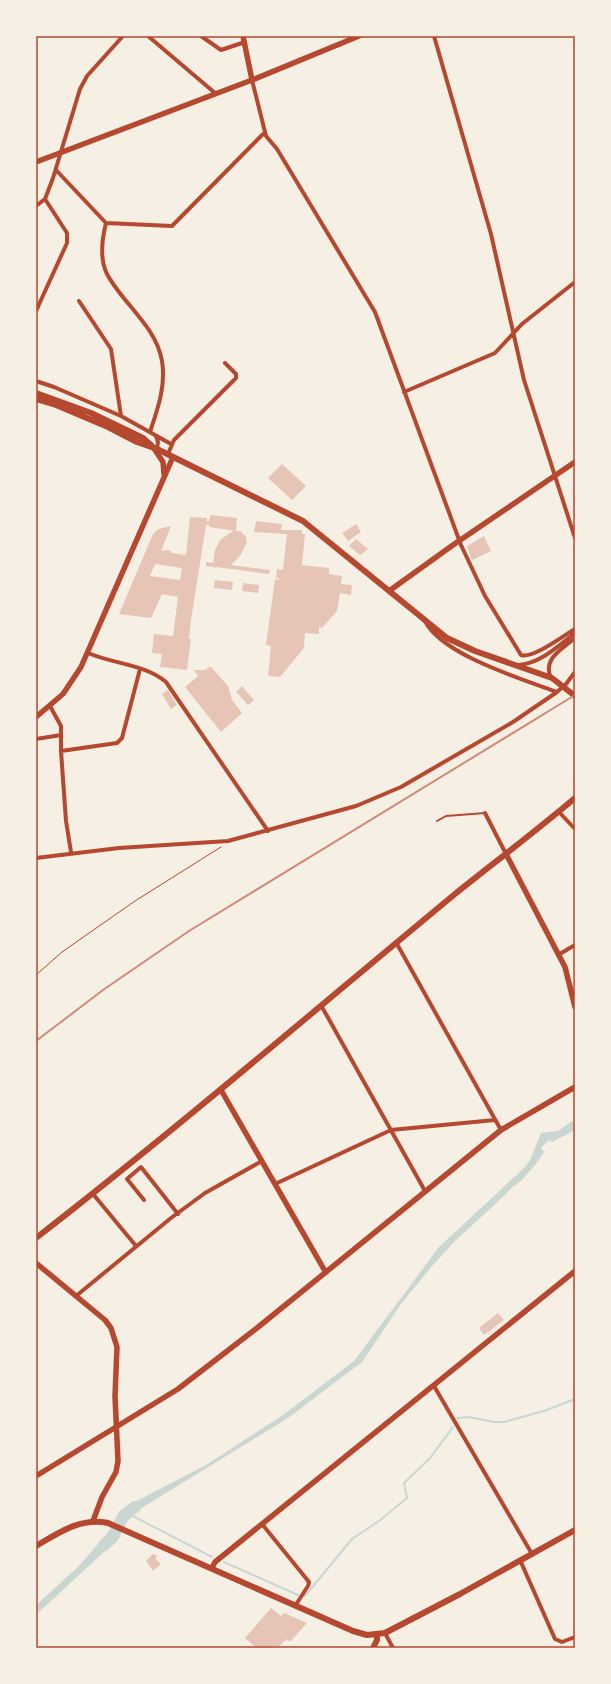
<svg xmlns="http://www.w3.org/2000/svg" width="611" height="1684" viewBox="0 0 611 1684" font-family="Arial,sans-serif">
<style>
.water{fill:#c9d6d2}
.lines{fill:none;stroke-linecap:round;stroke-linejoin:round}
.stream{stroke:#c9d6d2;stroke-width:2}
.river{stroke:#c9d6d2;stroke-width:12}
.building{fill:#e6c5b7;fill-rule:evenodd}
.path{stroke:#b5482f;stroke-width:1}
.service{stroke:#b5482f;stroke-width:2}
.minor{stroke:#b5482f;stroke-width:4}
.tertiary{stroke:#b5482f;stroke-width:5.5}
.secondary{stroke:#b5482f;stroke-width:6}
.rail{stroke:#cf8b77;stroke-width:2}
.neatline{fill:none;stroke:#b5482f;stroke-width:1.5}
</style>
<rect width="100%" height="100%" fill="#f6efe4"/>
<!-- water -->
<path class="water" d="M575,1119v11l-23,12 -3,-2 -8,8 3,4c-6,10 -14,19 -22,28 -7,6 -11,7 -16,14l-52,48 -22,24 -31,38 -39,58 -74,56 -148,91 -12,12 -10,-5 11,-11 77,-40 77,-50 71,-54 85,-114 85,-79 6,-8 11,-27 17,-2z
M109,1531l12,5 -85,79v-10l42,-38z"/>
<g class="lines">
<!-- stream -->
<path class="stream" d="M457,1418l12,-1 25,5h10l40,-11 31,-12
M131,1515l81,42
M224,1562l74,33
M305,1596l47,-57 27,-18 28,-23 -3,-15 26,-25 23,-31"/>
<!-- river -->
<path class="river" d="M104,1545l8,-7 12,-23 11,-8"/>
</g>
<!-- building -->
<path class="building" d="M282,464l24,22 -14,14 -24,-22z
M210,515l27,3 -1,13 -27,-4v-2h-3l-15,95 -2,19h2l-4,31 -27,-3 2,-13 -10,-1 2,-19 19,2 5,-39 -16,-3 -11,24 -32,-4 34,-80 5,-5 13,-3 -10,25 7,-1 3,1v2l15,2 4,-38 17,1v3h2zM155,564l27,4 -2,12 -30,-4z
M256,521l26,3 -1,6h21v4h3l-3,31 27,3v6l13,2 -1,8 11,1 -1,10 -11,-2 -3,18 -15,17 -3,-1v7l-14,-1 -1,15 -24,29 -12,-1 3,-30 -5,-1 9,-66 4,1v-2h-3l1,-9 6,1 4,-36 -33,-2z
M356,524l5,8 -13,9 -6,-8z
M233,531h9l-1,1 3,3 1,-1 2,8 -7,14 -9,9 39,5 -1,4 -53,-7 -2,2v-2l-8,-1v-4l7,1 2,-13 5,-10z
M484,536l7,15 -19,9 -5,-14z
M356,539l12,10 -8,6 -11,-9z
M215,580l18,2 -1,8 -18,-2z
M243,583l16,2 -1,8 -16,-2z
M209,667h2l17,19 4,14 10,13 -21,19 -36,-45 13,-11 -4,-6h11z
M242,686l12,14 -6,5 -12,-13z
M168,690l9,15 -6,4 -9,-15z
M498,1313l6,7 -20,15 -5,-7z
M153,1554l5,2 -3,2 6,6 -8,7 -7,-10z
M271,1608l10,8 3,-3 23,10 -17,19 -3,-3 -10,9h-20l-12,-10z"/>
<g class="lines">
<!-- path -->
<path class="path" d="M36,975l26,-23 73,-51 86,-54"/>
<!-- service -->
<path class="service" d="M437,821l9,-5 39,-3"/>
<!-- minor -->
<path class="minor" d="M148,36l67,57
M201,36l20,14 24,-8
M434,36l57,198 33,146 51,158
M252,80l14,56 11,13 98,163 86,233 24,51 36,59c12,4 43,-20 54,-26
M56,170l50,53
M36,206l9,-7 8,-21 27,-89 7,-13 36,-40
M106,223c-4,16 -7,35 1,51 16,30 49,52 55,87 4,25 -4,47 -12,71
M106,223l66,3 91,-92
M79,301l32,48 10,67
M36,311l31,-68v-10l-22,-34
M36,381l18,6 67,29 50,28
M404,392l91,-39 27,-29 53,-42
M156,436l2,6 -1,7
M168,454l6,-14 62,-62v-4l-11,-11
M425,621c17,34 97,58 132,71
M88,653c25,11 57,11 78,29l102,149
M518,665c22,-1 40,-19 57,-32
M551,678c-9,-19 11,-29 24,-40
M50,706l11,20v9
M36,739l25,-4v16
M559,812l16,17
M485,813l21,41
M71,852l-5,-31 -5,-70 56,-8 5,-5 18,-69
M36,858l83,-10 109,-7 128,-35 45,-19 112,-65 44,-30 9,-8 9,-12
M397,944l104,186
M558,955l17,-10
M322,1007l103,184
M275,1184l116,-54 104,-10
M93,1194l43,52
M144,1200l-17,-21 14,-12 37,47
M76,1296l95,-78 34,-25 57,-32
M434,1386l98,168
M262,1524l47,58 -1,4 -13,20
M520,1560l35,79 7,3 13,-5
M385,1633l8,15"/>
<!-- tertiary -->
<path class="tertiary" d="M243,36l9,44
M36,162l216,-82 107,-44
M153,447l10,15 1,12
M389,591l64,-46 122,-83
M36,717l27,-23 18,-27 92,-210
M506,854l59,113 10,40
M221,1090l104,181
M36,1263l69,57 6,8 6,19 -2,49 3,65 -2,11 -14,25 -9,24
M36,1476l142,-87 79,-61 244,-198 74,-43
M212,1568l3,-6 360,-291"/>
<!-- secondary -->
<path class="secondary" d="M36,393l55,20 52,25 8,7
M36,399l20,6 52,22 29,15 20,7 146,72 144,117 28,13 77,27 23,18
M36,1238c143,-111 280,-229 419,-344 40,-32 81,-63 120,-96
M36,1546c22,-13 45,-29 72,-23l245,108 14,4 18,-2 75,-39 115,-64
M373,1648l4,-8v-5"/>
<!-- rail -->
<path class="rail" d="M36,1041l67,-51 86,-59 386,-236"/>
</g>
<!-- border -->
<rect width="611" height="1684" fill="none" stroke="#f6efe4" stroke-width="74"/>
<rect x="37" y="37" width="537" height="1610" class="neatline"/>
</svg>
